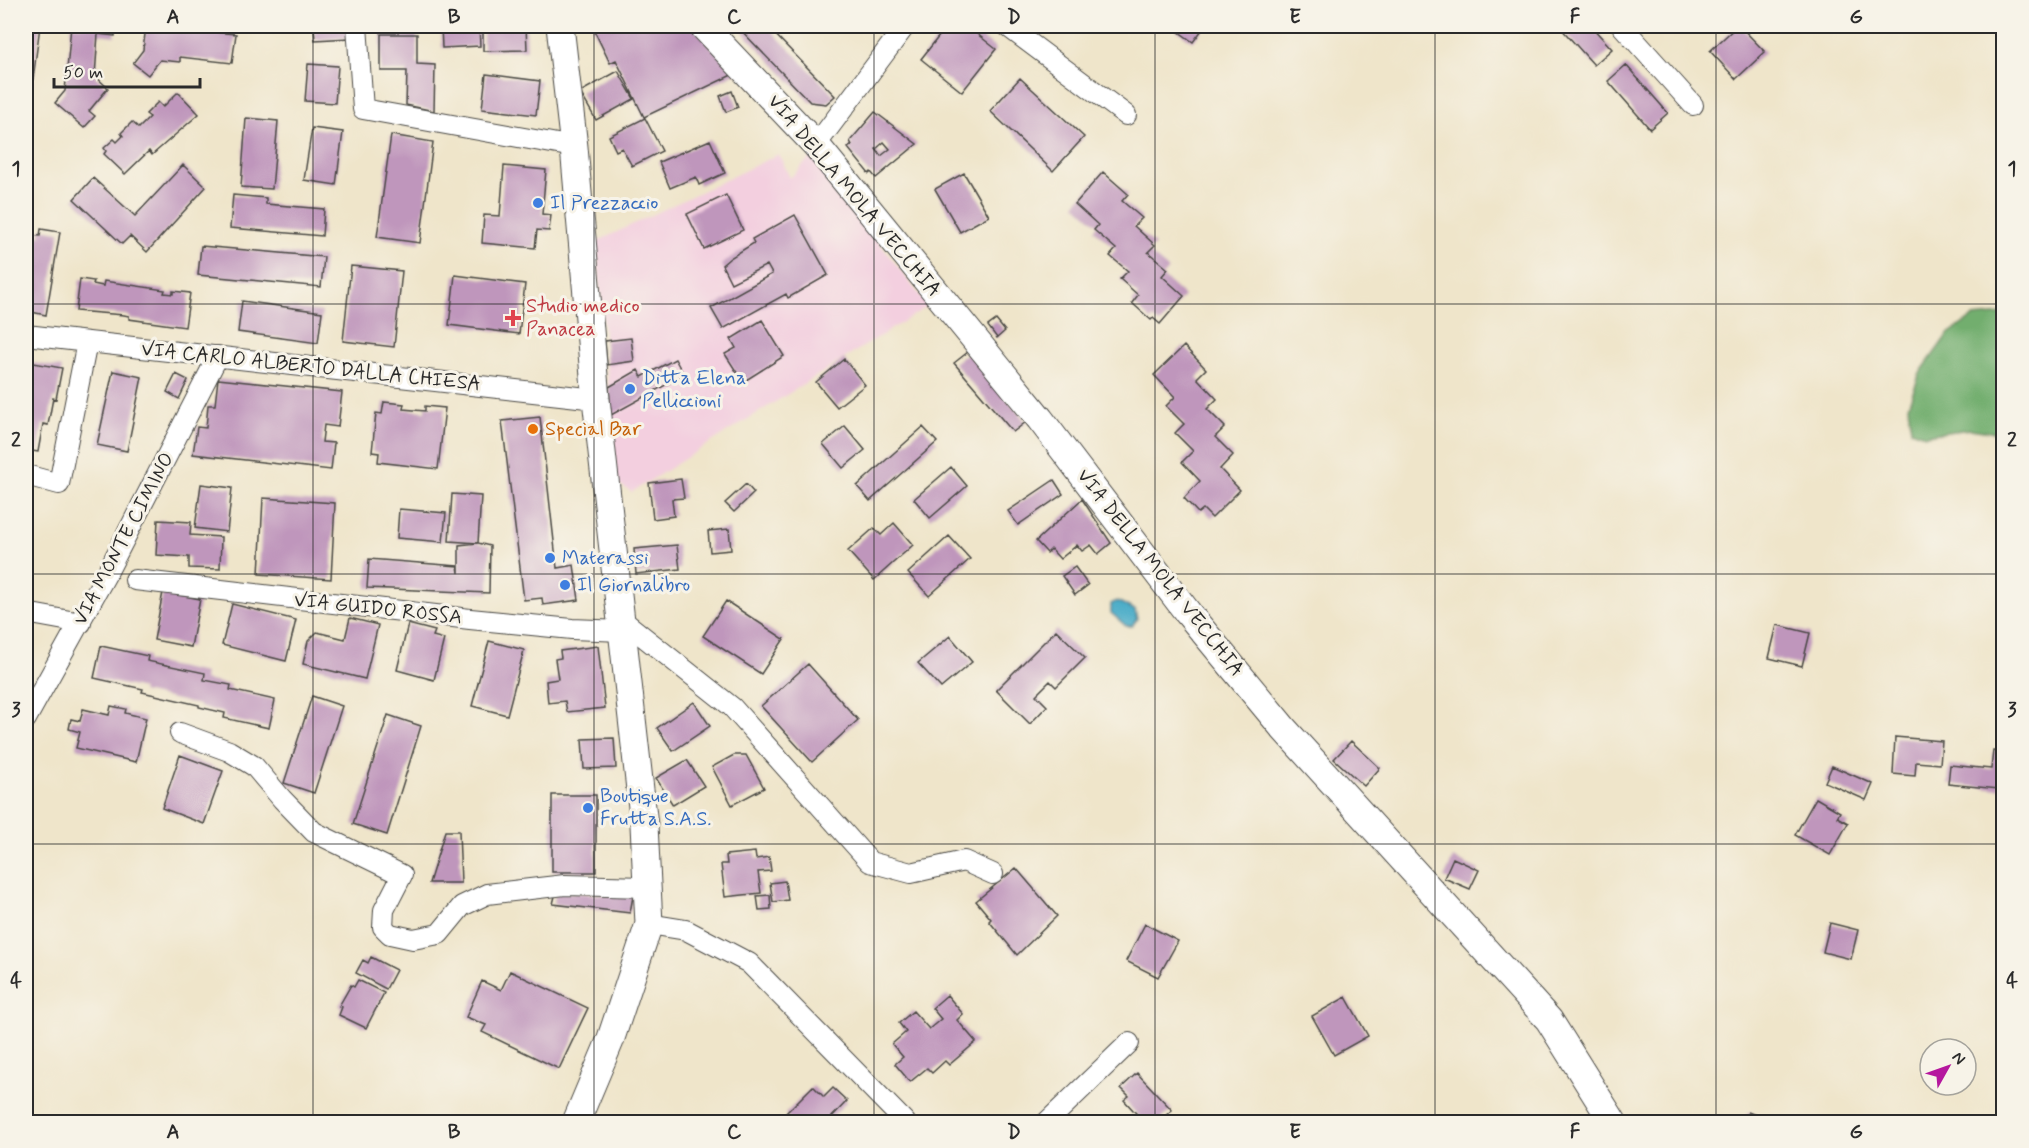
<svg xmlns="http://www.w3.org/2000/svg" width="2029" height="1148" viewBox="0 0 2029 1148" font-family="Mynerve,sans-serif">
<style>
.built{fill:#f3cfdf}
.forest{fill:#72ae6e;stroke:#4e6c4c;stroke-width:1.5}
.water{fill:#47abc7;stroke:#396b79;stroke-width:1.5}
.building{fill:#bf96bc;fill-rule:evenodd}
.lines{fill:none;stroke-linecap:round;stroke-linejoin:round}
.street-casing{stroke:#484743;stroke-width:22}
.secondary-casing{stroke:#484743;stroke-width:29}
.street{stroke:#fff;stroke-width:20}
.secondary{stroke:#fff;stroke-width:27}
.grid{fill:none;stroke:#2b2b2b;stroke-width:1.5;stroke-opacity:0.55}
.shop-dot{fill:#3f7fe0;stroke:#f7f3e8;stroke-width:2}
.health-dot{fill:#e0444e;stroke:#f7f3e8;stroke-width:2}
.food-dot{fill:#e8710a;stroke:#f7f3e8;stroke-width:2}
.labels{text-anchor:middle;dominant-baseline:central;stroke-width:6;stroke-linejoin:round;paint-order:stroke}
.street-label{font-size:20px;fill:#2b2b2b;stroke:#f7f3e8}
.shop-label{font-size:20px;fill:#366cbe;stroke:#f7f3e8;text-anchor:start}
.health-label{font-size:20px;fill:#be3a42;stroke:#f7f3e8;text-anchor:start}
.food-label{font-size:20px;fill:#c56008;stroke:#f7f3e8;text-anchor:start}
.neatline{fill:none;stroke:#2b2b2b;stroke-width:2}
.grid-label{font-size:20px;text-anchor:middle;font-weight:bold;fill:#2b2b2b}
</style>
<rect width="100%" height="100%" fill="#f7f3e8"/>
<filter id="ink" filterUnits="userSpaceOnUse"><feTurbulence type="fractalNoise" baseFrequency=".0167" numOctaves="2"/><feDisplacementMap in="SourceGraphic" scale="12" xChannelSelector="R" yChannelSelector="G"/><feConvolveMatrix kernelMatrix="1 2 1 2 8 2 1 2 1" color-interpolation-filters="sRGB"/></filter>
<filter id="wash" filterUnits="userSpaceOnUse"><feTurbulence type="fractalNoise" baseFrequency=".008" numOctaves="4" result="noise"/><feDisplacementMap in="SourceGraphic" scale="24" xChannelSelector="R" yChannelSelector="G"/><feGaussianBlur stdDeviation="1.35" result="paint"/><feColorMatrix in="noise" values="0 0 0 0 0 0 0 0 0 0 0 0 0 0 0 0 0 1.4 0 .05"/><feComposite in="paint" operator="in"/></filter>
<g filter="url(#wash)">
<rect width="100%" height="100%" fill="#efe5ca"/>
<!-- built -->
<path class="built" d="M779,154l11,24 22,-22 116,150 -296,186 -15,-9 -21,-241z"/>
<!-- forest -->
<path class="forest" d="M2003,314v120l-33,-5 -45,6 -14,-5 -3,-24 12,-33 28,-39 25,-17z"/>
<!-- water -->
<path class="water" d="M1117,601l18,9 2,9 -5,7h-6l-15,-13v-9z"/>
<g id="blocks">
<!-- building -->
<path class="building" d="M26,26h14l-12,91h-2z
M71,26h45l-1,10 -17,-2 -3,42 13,12 -19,23 6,5 -11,12 -29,-25 10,-12z
M146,26l90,8 -4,29 -52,-6v5l-20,-2 -12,15 -15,-12 10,-13z
M314,26h35l1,12 -35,2z
M441,26h38l1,20 -38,2z
M483,26h43l1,24 -44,1z
M592,26h89l1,2 11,-2 43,47 -92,44 -28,-57 -6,3z
M737,26h30l68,70 -9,8 -16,-2z
M947,26h20l29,23 -34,43 -41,-33z
M1171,26h34l-12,16z
M1559,26h32l21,23 -18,16z
M1737,26h3l25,26 -29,27 -26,-28z
M381,34h36v30l18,1 -1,46 -28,-6 1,-34h-26z
M308,64l30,2 -3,37 -30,-2z
M1626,65l42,48 -18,16 -42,-48z
M618,71l16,28 -38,21 -16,-28z
M486,74l54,7 -4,34 -54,-6z
M1020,78l64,59 -31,34 -63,-60z
M732,91l6,16 -12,5 -6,-16z
M178,92l21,22 -47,41 -3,-4 -24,23 -21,-20 2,-3 -2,-3 10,-9 3,3 6,-6 -2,-3 11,-11 7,6 11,-11 -4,-3 12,-12 5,5z
M875,112l42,32 -41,34 -5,-6 -2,2 -21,-26 4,-3 -2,-4zM884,142l6,7 -9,7 -5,-7z
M246,118l32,3 -6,68 -31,-2z
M645,118l17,33 -30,15 -10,-18 -6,3 -7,-15z
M312,128l31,4 -7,53 -32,-5z
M391,135l42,7 -13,101 -43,-6z
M710,140l15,33 -26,12 -3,-8 -26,11 -11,-26z
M183,165l23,22 -59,65 -17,-16 -8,8 -48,-45 19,-21 42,38z
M504,166l42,4 -4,44 9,1 -2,16 -12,-1 -2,18 -53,-5 2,-28 16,1z
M1103,172l25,22 -6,7 20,17 -8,8 21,19 -7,7 20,17 -6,7 22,20 -24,28 -7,-6 -2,2 -19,-17 6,-8 -18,-16 8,-8 -18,-15 6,-7 -22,-19 4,-5 -23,-21z
M964,173l25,43 -29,16 -25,-43z
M233,195l33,3v6l58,5 -2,27 -92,-8z
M726,195l17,35 -39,19 -17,-35z
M26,213l9,1 -3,17 -6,-1z
M795,215l33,60 -40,23 -2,-4 -63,35 -12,-21 61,-34 -5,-9 -36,18 -9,-18 8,-7 24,-15 -2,-4z
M41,229l19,3 -14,83 -20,-4v-49l4,-27 10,1z
M201,246l123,11 -3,30 -123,-12z
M351,266l51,5 -8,76 -51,-6z
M455,275l70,9 -6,50 -70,-9z
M80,279l14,2 -1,3 10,2 1,-5 61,9 -1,3 9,1v-3l17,2 -5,34 -56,-8v-3l-5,-1 -48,-4z
M242,301l80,11 -4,31 -80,-11z
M762,320l22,36 -41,26 -18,-28 11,-6 -5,-9z
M996,320l9,11 -8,7 -9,-12z
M631,338l3,23 -27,4 -2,-24z
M1184,346l22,23 -9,9 20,21 -10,10 18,18 -10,10 18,18 -13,14 20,21 -28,28 -9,-9 -5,4 -14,-15 16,-17 -18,-19 11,-11 -18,-18 9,-9 -18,-18 9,-9 -21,-22z
M968,352l58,70 -13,10 -59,-69z
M675,359l9,16 -73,40 -2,-28 29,-17 4,7z
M844,359l21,26 -28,22 -21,-25z
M28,362l34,6 -6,31 -3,-1 -5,27 -5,-1 -5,28 -12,-2v-75z
M113,371l29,6 -15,74 -30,-6z
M176,374l12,6 -9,19 -12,-7z
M218,379l124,13 -4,35 -14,-2 -2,17 12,1 -3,27 -138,-16 4,-27 9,1 2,-23h7z
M384,402l20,2 -1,5 22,2v-5l20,2 -7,61 -60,-7 1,-9 -7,-1 4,-39 6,1z
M540,417l17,151 17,-3 5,35 -36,5 -1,-7 -18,2 -22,-179z
M845,426l20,24 -22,18 -20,-24z
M923,427l14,15 -67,59 -13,-15z
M951,467l16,19 -37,32 -16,-19z
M681,479l3,19 -12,1 2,17 -21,3 -4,-36z
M1054,480l9,14 -45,31 -10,-14z
M201,484l31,4 -5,44 -32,-4z
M746,484l8,9 -20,19 -9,-9z
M452,494l29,2 -3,47 12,3 -1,47 -122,-5 2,-29 89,7 1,7v-28l19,-2 -29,-2z
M263,498l72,5 -4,76 -72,-5z
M1082,499l29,44 -13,11 -7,-9 -9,6 -5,-6 -17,14 -9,-10 -4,4 -11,-12z
M399,509l47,4 -3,29 -46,-4z
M158,520l33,2 -1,13 31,2 -1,32 -31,-1v-11l-33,-2z
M894,523l19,22 -39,35 -26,-29 26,-23 7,7z
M729,529l2,21 -21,2 -2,-21z
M949,536l21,23 -41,37 -21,-23z
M677,545l3,24 -44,5 -2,-25z
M1075,567l13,18 -13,10 -13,-19z
M163,592l37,7 -9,48 -37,-7z
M726,601l58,38 -23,35 -58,-38z
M232,604l64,16 -10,41 -64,-16z
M350,618l28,7 -13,54 -62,-15 5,-23 9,-9 28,7z
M408,624l27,7 -2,5 11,3 -10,41 -37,-10z
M1777,625l33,8 -8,33 -33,-8z
M1056,630l29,28 -29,29 -6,-6 -14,14 11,11 -17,18 -34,-34z
M950,636l22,26 -31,26 -23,-25z
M489,641l35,9 -17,65 -35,-9z
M101,646l47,10 -1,5 58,12 -1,7 27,5 -1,5 45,10 -6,28 -45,-10 1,-5 -26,-6v-2l-57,-13 1,-3 -49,-11z
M598,646l7,62 -38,4 -2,-11 -17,2 -2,-22 12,-2 -3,-20 6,-1 -1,-7z
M808,664l50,56 -46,42 -51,-56z
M312,696l30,10 -28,87 -30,-10z
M694,702l16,24 -37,25 -16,-23z
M111,706l15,3 -1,4 21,5 -10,44 -60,-14 4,-16 -11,-3 2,-10 9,2 3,-12 26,6z
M388,715l33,11 -34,109 -34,-11z
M1895,737l47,4 -2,23 -24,-2 -1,14 -22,-2z
M614,738l2,30 -32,1 -2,-30z
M1351,741l29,27 -16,18 -30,-27z
M1993,751l11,1v19h-3l-2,18 -51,-5 2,-19 41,4z
M180,755l43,16 -19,53 -42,-16z
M734,755h12l18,33 -32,17 -20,-38z
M687,760l17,26 -31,19 -17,-27z
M1832,766l41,18 -7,16 -41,-18z
M552,795h44v77h-44z
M1816,798l24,14 -3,5 11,6 -18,32 -35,-20z
M445,831h14l2,52h-32z
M755,852l1,7 13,-2 2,14 -13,1 3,21 -36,4 -4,-33h6l-1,-9z
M1453,858l26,12 -9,19 -26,-11z
M1016,868l41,48 -40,39 -28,-34 2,-2 -15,-18z
M785,881l3,19 -15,2 -3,-19z
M556,892l77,4 -3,17 -77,-9z
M770,895l1,14 -12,1 -2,-14z
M1830,923l28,7 -7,29 -28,-7z
M1145,924l33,17 -20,36 -32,-16z
M371,957l25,13 -10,19 -30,-16 7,-13 5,3z
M510,971l78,37 -29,61 -77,-37 4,-7 -20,-8 16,-36 19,9z
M358,980l26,13 -18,35 -27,-13 3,-8 -3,-1 12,-21 3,2z
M947,995l16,19 -6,6 19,22 -27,23 -4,-4 -13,12 -5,-5 -17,14 -15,-18 8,-7 -11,-13 14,-12 -7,-9 14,-12 16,18 12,-10 -9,-11z
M1346,997l22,39 -34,19 -22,-39z
M1137,1073l35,37 -14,12h-14l-20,-22 5,-4 -8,-8z
M813,1086l11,11 9,-9 14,13 -20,21h-34l-8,-8z
M1748,1112l25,10h-30z"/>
</g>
</g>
<g filter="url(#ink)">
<use href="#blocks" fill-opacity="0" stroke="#484743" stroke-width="1.5"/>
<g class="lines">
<defs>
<path id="street" d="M357,26l6,83 211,38
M1007,26l119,89
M1622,26l71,79
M816,145l89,-119
M26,335l570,64
M26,475l33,9 28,-142
M135,580l335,39 102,10 50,2
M26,613l55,10
M621,619l111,88 138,155 41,11 53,-12 29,13
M26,719l81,-146 111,-217
M180,733l49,18 25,15 28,33 32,33 88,43 -18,35 -1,17 7,7 23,5 26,-5 23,-28 25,-12 78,-9 82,2
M649,924l37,6 63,33 156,159
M1047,1122l82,-79"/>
<path id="secondary" d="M560,26l14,121 22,252 48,426 5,99 -39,117 -34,81
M703,26l113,119 224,274 148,194 96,116 265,291 64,102"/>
</defs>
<!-- street casing -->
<use href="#street" class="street-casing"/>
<!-- secondary casing -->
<use href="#secondary" class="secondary-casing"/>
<!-- street -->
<use href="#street" class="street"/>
<!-- secondary -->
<use href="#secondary" class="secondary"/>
</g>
</g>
<!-- grid -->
<path class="grid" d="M313,26v1096M594,26v1096M874,26v1096M1155,26v1096M1435,26v1096M1716,26v1096M26,304h1978M26,574h1978M26,844h1978"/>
<!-- markers -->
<g class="shop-dot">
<circle cx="538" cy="203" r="6"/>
<circle cx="630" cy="389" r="6"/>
<circle cx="550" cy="558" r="6"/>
<circle cx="565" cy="585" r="6"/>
<circle cx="588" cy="808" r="6"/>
</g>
<path class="health-dot" d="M510 309h6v6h6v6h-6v6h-6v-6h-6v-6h6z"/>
<circle class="food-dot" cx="533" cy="429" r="6"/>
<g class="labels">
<!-- street labels -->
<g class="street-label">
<text transform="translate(854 196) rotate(50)">VIA DELLA MOLA VECCHIA</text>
<text transform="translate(311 367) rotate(6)">VIA CARLO ALBERTO DALLA CHIESA</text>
<text transform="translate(124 539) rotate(-62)">VIA MONTE CIMINO</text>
<text transform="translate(1160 573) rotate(52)">VIA DELLA MOLA VECCHIA</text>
<text transform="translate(378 609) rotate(6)">VIA GUIDO ROSSA</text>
</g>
<!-- shop labels -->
<g class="shop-label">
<text x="550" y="203">Il Prezzaccio</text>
<text x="642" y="378">Ditta Elena<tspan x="642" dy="23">Pelliccioni</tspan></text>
<text x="562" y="558">Materassi</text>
<text x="577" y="585">Il Giornalibro</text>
<text x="600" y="796">Boutique<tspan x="600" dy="23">Frutta S.A.S.</tspan></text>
</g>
<!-- health labels -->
<g class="health-label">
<text x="526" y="306">Studio medico<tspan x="526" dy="23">Panacea</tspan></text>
</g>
<!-- food labels -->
<g class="food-label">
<text x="545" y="429">Special Bar</text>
</g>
</g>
<!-- margin -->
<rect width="2029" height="1148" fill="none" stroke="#f7f3e8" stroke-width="66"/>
<!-- north arrow -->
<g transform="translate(1948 1067) rotate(50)"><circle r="28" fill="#f7f3e8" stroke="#a5a39c" stroke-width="1.5"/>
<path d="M0-4.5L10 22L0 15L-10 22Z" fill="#b5179e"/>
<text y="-9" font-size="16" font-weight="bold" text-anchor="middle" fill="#2b2b2b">N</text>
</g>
<!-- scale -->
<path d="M54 78v9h146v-9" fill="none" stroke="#2b2b2b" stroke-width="3"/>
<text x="63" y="78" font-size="18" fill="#2b2b2b" stroke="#f7f3e8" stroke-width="4.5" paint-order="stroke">50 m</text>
<rect x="33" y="33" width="1963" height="1082" class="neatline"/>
<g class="grid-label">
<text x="173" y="23">A</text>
<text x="454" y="23">B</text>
<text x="734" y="23">C</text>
<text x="1014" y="23">D</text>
<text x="1295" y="23">E</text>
<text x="1575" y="23">F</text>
<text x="1856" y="23">G</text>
<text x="16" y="175">1</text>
<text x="2012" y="175">1</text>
<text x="16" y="446">2</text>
<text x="2012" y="446">2</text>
<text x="16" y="716">3</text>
<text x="2012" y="716">3</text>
<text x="16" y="987">4</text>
<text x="2012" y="987">4</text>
<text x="173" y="1138">A</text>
<text x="454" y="1138">B</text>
<text x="734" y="1138">C</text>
<text x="1014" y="1138">D</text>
<text x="1295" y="1138">E</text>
<text x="1575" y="1138">F</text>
<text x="1856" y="1138">G</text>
</g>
</svg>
